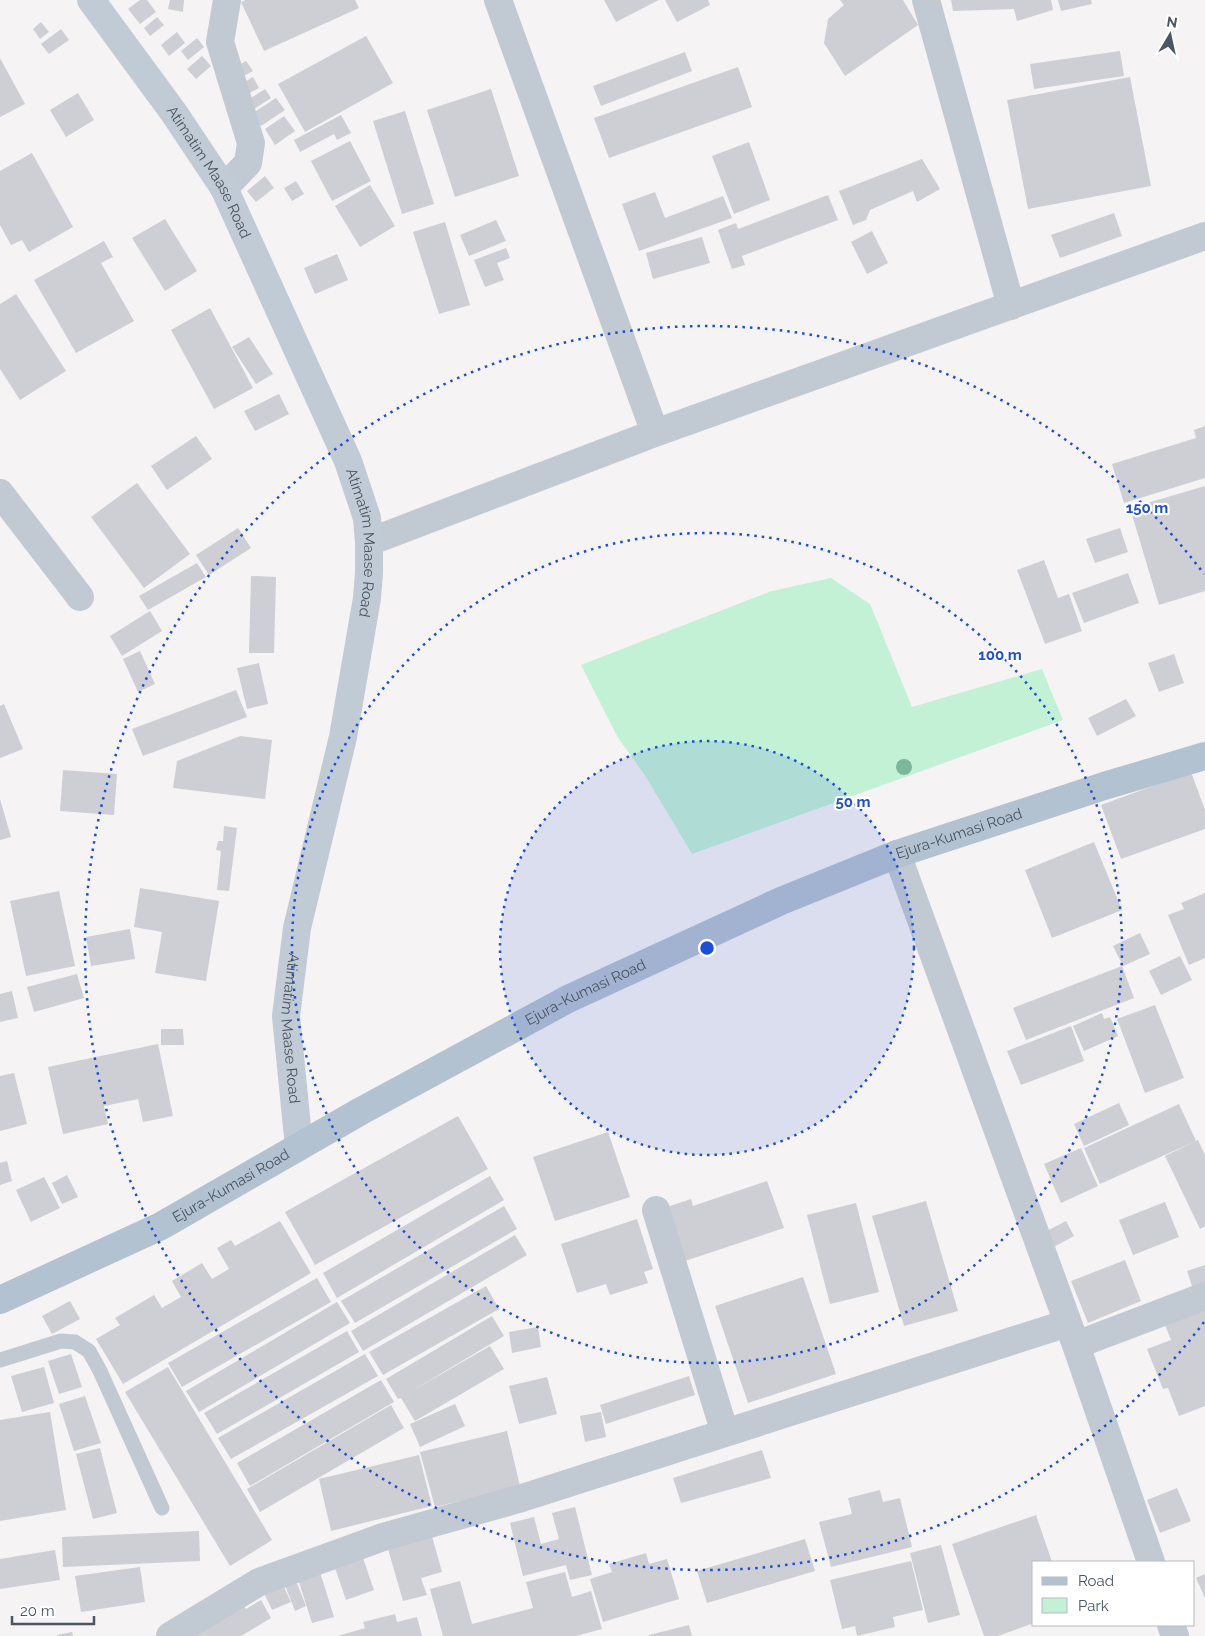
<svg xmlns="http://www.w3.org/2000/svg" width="1205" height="1636" viewBox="0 0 1205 1636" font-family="Raleway,sans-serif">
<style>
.green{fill:#c3f1d5}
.building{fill:#cdcfd5}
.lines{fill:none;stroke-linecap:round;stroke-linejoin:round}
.service{stroke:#c1cad2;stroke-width:15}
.minor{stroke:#c1cad2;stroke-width:28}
.secondary{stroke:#c1cbd6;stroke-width:28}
.primary{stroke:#b3c2d1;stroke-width:28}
.tree{fill:#7bb799}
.ring{fill:none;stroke:#1d4ed8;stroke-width:2.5;stroke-dasharray:2.5 5}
.labels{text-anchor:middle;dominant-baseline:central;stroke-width:4.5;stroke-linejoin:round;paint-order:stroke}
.street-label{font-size:15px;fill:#4a5661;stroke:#fff}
.centre{fill:#1d4ed8;stroke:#fff;stroke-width:2.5}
.ring-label{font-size:15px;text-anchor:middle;font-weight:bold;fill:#1d4ed8;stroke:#fff;stroke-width:4.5;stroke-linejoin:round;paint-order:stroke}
</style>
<rect width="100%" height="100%" fill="#f5f3f3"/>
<!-- green -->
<path class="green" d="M831,578l39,26 42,103 130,-38 21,51 -371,134 -48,-80 -27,-38 -36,-71 191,-74z"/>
<!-- building -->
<path class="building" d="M140,0h7l9,12 -16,12 -12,-15z
M170,0h14l-1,12 -15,-3z
M246,0h109l4,8 -95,43 -23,-49z
M604,0h55l-43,22z
M665,0h43l2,5 -33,17z
M840,0h63l15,25 -73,51 -21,-33 4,-24 16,-14z
M951,0h100l2,10 -36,11 -3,-12 -61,2z
M1058,0h33l1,4 -31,7z
M157,17l7,8 -14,11 -6,-8z
M41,22l8,10 -9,7 -7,-10z
M61,29l8,11 -20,14 -8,-10z
M177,32l8,11 -16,13 -8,-11z
M366,36l27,47 -88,49 -27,-48z
M197,38l7,9 -16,13 -7,-9z
M1120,51l4,25 -90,13 -4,-25z
M685,52l7,19 -91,35 -8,-20z
M202,56l9,10 -15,13 -9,-10z
M0,58l25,46 -25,13z
M246,61l7,10 -15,8 -6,-10z
M738,67l14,40 -143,51 -15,-40z
M253,77l6,11 -13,7 -6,-10z
M1130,77l21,109 -123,23 -21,-109z
M265,89l6,9 -17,11 -6,-9z
M491,89l28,87 -64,21 -28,-87z
M78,93l16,27 -28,17 -16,-27z
M276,98l9,12 -24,16 -8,-13z
M405,111l29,93 -32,10 -29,-93z
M341,115l10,18 -14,7 -3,-6 -34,18 -6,-12z
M284,116l11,15 -20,14 -10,-16z
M350,141l21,40 -39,20 -21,-40z
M749,142l21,58 -36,14 -22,-58z
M32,153l41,74 -44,25 -7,-12 -11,5 -11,-20v-54z
M922,159l18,30 -23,13 -4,-11 -43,19 -4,10 -13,5 -14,-34z
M265,176l9,12 -18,14 -9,-11z
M296,181l8,13 -12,7 -8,-13z
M370,185l25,41 -35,21 -25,-41z
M655,192l10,26 58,-22 9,22 -93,33 -17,-47z
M828,195l10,25 -96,36 3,9 -13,4 -14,-39 18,-7 2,6z
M1114,213l8,23 -62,22 -9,-23z
M165,219l32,52 -32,20 -33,-53z
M496,220l10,21 -37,15 -9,-21z
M445,222l25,83 -31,9 -26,-82z
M872,231l16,32 -21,11 -16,-32z
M702,237l8,26 -57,16 -7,-26z
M104,241l9,16 -12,6 33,58 -58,32 -42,-73z
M506,248l4,10 -13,5 7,17 -19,7 -11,-27z
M337,254l11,26 -33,14 -11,-26z
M16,294l50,77 -46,29 -20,-31v-65z
M210,308l43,80 -39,21 -43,-79z
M249,337l24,37 -17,10 -24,-37z
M279,394l10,20 -34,17 -11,-20z
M1205,426v52l-81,25 -12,-39 84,-26 -2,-8z
M196,436l16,23 -45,31 -16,-24z
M137,483l53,71 -46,34 -53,-71z
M1205,486v105l-46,14 -29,-97z
M238,528l13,20 -42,27 -13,-20z
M1120,528l8,24 -33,11 -9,-24z
M1044,560l14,38 11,-4 13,37 -37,13 -28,-74z
M197,563l9,14 -58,33 -9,-14z
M1128,573l11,30 -55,20 -12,-30z
M251,576l25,1 -2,76h-25z
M150,611l12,20 -40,25 -12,-20z
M140,651l15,33 -17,8 -15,-33z
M1174,654l10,29 -25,9 -11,-29z
M259,663l9,41 -21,5 -10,-41z
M236,690l11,27 -104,39 -11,-27z
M1126,699l10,17 -39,20 -9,-18z
M4,704l19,45 -23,9v-52z
M240,736l32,4 -7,59 -92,-11 4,-27z
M63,770l54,4 -3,41 -54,-4z
M1191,772l14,38v19l-84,30 -20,-54z
M0,799l11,38 -11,3z
M224,826l13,2 -8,63 -12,-1 4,-39 -5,-1 2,-9h5z
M1094,842l28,68 -70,28 -27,-68z
M140,888l79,13 -13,80 -51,-8 7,-41 -28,-5z
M59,891l16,75 -49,10 -16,-75z
M1205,893v65l-16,7 -21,-50 16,-6 -3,-6z
M130,929l5,30 -44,7 -5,-29z
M1140,933l10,21 -27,12 -10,-20z
M1180,956l12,24 -31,15 -12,-24z
M1122,966l12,32 -108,42 -13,-32z
M77,974l7,24 -50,14 -7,-25z
M12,991l6,27 -18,4v-28z
M1155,1005l29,73 -39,15 -28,-74z
M1102,1013l2,6 6,-2 8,19 -34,15 -11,-25z
M1071,1026l13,35 -63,24 -14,-34z
M161,1029h22l1,16h-23z
M158,1044l15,72 -30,6 -5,-23 -34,7 4,18 -45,10 -15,-67z
M14,1073l13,51 -27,7v-55z
M1119,1103l10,22 -45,21 -10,-22z
M1179,1104l17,37 -96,43 -16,-36z
M458,1116l30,53 -173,96 -30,-53z
M608,1132l22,65 -75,24 -22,-64z
M1198,1140l7,15v71l-5,3 -35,-73z
M1081,1148l17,38 -37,17 -17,-39z
M7,1161l5,20 -12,4v-22z
M67,1175l11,22 -16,7 -10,-21z
M490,1176l14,24 -167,98 -14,-25z
M44,1177l16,31 -29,14 -15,-32z
M767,1181l17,47 -102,34 -18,-54 27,-9 2,7z
M926,1201l32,110 -54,15 -32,-110z
M1165,1202l14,35 -46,18 -14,-35z
M856,1203l23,89 -49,12 -23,-89z
M504,1206l13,23 -162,94 -14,-22z
M637,1219l16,50 -9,3 4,11 -38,12 -4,-11 -29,9 -16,-49z
M280,1221l31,52 -188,111 -27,-45 24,-14 -5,-7 39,-23 8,13 19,-11 -9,-16 30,-18 10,16 17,-10 -12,-21 14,-8 4,6z
M1066,1221l8,15 -22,12 -9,-15z
M515,1235l12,20 -164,96 -12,-20z
M1125,1260l16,41 -53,22 -17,-42z
M1205,1265v26l-10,4 -8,-24z
M803,1277l33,97 -88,29 -33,-97z
M317,1278l14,24 -149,85 -14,-24z
M486,1286l13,23 -116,66 -14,-23z
M70,1301l10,18 -28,15 -10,-18z
M337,1302l13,21 -151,89 -13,-21z
M1205,1309v97l-26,10 -11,-28 -5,1 -16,-40 24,-9 -6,-15z
M492,1316l12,20 -94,56 80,-46 14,23 -89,52 -14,-23 -3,1 -12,-20z
M538,1327l3,20 -29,6 -3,-21z
M347,1331l12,21 -142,82 -13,-21z
M71,1354l11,33 -23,7 -11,-33z
M365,1354l13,22 -147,83 -13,-21z
M44,1367l10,36 -32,9 -11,-36z
M168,1367l104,173 -42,26 -105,-174z
M689,1376l6,19 -89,29 -6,-19z
M547,1377l10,37 -38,10 -10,-38z
M381,1380l13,22 -144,84 -13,-23z
M85,1396l16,47 -27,8 -15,-47z
M455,1404l10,22 -45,21 -10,-23z
M391,1405l13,23 -144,84 -13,-23z
M50,1412l16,98 -66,11v-101z
M601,1412l5,25 -21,5 -5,-26z
M507,1431l13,55 -85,21 -15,-55z
M100,1448l17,65 -24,6 -17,-65z
M762,1450l9,28 -90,25 -8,-25z
M419,1455l13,51 -101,25 -12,-52z
M1177,1488l14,33 -31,12 -13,-33z
M880,1490l3,12 17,-4 12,49 -81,20 -12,-45 33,-8 -4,-16z
M575,1507l17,68 -22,5 -4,-15 -43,11 -13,-53 24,-6 7,27 18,-5 -7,-26z
M1036,1515l16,47h-18v61l-36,13h-14l-32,-92z
M430,1529l12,43 -21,6 6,17 -24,6 -17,-59z
M199,1531l1,30 -137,6 -1,-30z
M805,1539l10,32 -108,32 -10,-32z
M941,1545l19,70 -32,8 -18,-70z
M55,1550l5,30 -60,9v-30z
M646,1553l3,11 18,-5 12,40 -76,23 -13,-43 22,-7 -3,-8z
M362,1555l12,35 -28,10 -12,-35z
M911,1561l12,49 -30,7 2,10 -38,9 -2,-10 -13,3 -12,-49z
M140,1567l5,35 -64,10 -6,-36z
M320,1572l14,45 -22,6 -14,-44z
M565,1572l7,25 19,-6 11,38 -26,7h-133l-13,-47 30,-8 12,43 61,-16 -7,-26z
M1205,1574v24l-9,-20z
M296,1581l10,25 -11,5 -10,-26z
M283,1585l8,17 -19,8 -8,-17z
M261,1600l10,18 -30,18h-52l53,-32 4,5z
M395,1614l2,8 20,-5 5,19h-84l27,-8 -2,-6z
M689,1625l3,11h-43v-1z
M72,1632l1,4h-16v-1z"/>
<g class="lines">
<!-- service -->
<path class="service" d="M0,1360l61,-19 14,1 14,9 11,20 62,137"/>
<!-- minor -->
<path class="minor" d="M498,0l157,433
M926,0l85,306
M224,188l24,-25 3,-20 -31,-101 7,-42
M0,493l80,104
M369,542l286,-109 550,-197
M897,854l179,491 75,217
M656,1210l69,223
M1076,1345l129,-49
M1171,1625l4,11
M170,1636l89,-54 124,-45 139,-39 546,-175"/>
<!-- secondary -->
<path class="secondary" id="s1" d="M91,0l83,113 50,75 124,273 19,57 2,24v31l-2,25 -24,139 -46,191 -11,88 13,131"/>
<!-- primary -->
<path class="primary" id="s2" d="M0,1300l161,-74 200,-115 207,-112 213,-98 116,-47 207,-68 101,-30"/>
</g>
<!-- trees -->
<circle class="tree" cx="904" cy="767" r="8"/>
<!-- distance rings -->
<circle cx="707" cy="948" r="207" fill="#1d4ed8" fill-opacity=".12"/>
<g class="ring">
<circle cx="707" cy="948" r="207"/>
<circle cx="707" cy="948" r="415"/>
<path d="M1204 1322A622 622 0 1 1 1204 574"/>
</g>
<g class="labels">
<!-- street labels -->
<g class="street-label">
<text stroke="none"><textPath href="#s1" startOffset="209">Atimatim Maase Road</textPath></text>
<text stroke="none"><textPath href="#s1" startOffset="614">Atimatim Maase Road</textPath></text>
<text stroke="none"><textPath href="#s2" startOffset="1068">Ejura-Kumasi Road</textPath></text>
<text stroke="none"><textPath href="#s2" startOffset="662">Ejura-Kumasi Road</textPath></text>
<text stroke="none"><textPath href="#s1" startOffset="1109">Atimatim Maase Road</textPath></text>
<text stroke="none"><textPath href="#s2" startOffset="258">Ejura-Kumasi Road</textPath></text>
</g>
</g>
<circle cx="707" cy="948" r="8" class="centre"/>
<g class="ring-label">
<text x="1147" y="513">150 m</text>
<text x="1000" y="660">100 m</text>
<text x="853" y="807">50 m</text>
</g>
<!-- legend -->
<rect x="1032" y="1561" width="162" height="65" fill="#ffffff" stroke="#b7bbc0"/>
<rect x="1042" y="1577" width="25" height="8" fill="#b3c2d1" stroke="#b7bbc0"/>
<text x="1078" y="1586" font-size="15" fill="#4a5661">Road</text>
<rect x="1042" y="1598" width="25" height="15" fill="#c3f1d5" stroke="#b7bbc0"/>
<text x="1078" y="1611" font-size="15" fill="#4a5661">Park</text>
<!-- north arrow -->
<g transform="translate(1170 35) rotate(9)" stroke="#ffffff" stroke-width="4" paint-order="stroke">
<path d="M0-4L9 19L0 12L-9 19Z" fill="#4a5661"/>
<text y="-8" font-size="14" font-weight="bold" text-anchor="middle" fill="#4a5661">N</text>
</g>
<!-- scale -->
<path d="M12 1616v8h82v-8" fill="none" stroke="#4a5661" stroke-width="2.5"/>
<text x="20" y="1616" font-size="15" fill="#4a5661" stroke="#ffffff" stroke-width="4" paint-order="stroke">20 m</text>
</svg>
